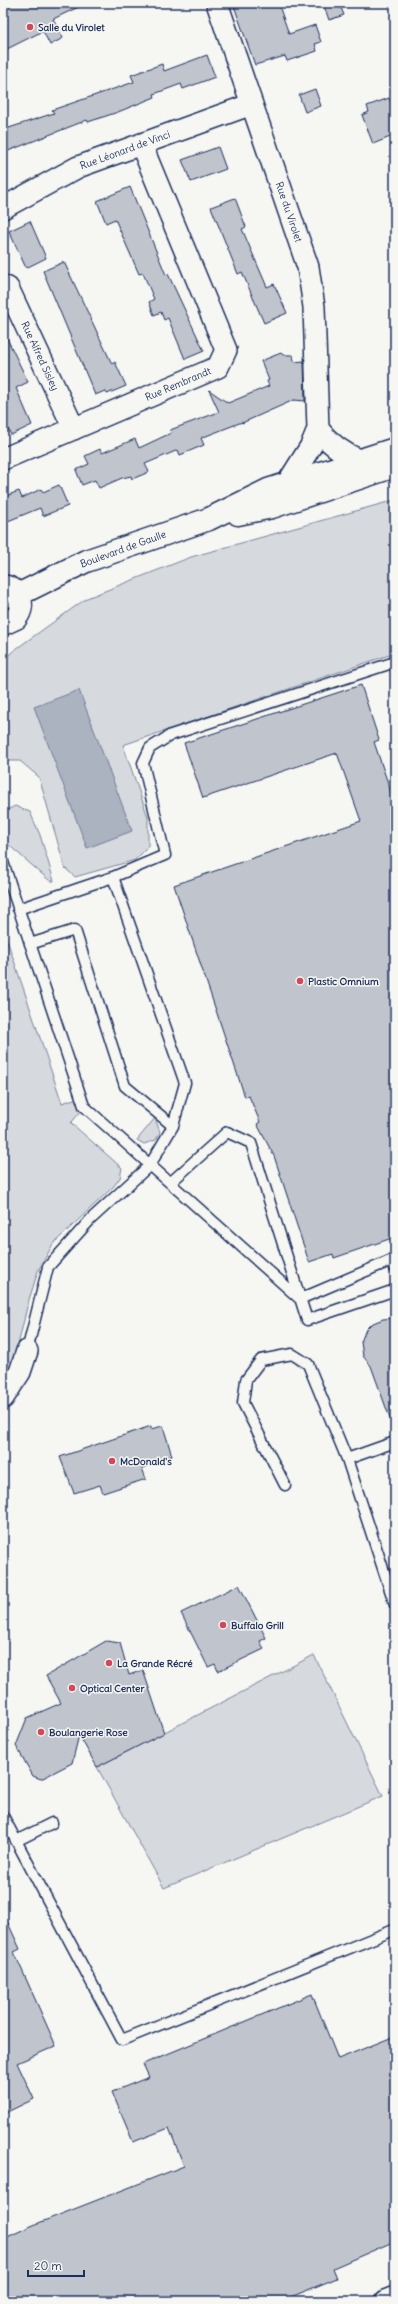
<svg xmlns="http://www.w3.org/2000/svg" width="398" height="2304" viewBox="0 0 398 2304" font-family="Delius,sans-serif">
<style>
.green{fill:#d6d9dd;stroke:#78849e}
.water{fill:#abb2c0;stroke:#717e99}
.building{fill:#c0c4cd;stroke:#1b2f5e}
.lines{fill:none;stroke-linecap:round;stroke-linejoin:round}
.service-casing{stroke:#1b2f5e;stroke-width:13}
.minor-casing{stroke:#1b2f5e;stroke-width:24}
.secondary-casing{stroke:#1b2f5e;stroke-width:25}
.service{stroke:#f6f6f2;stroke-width:10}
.minor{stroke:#f6f6f2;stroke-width:21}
.secondary{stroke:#f6f6f2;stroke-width:22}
.poi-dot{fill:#d1495b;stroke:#f6f6f2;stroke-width:1.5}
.labels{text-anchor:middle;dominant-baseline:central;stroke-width:3;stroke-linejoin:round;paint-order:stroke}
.poi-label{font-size:10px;font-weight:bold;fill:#1b2f5e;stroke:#f6f6f2;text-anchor:start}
.street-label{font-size:10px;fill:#1b2f5e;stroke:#f6f6f2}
</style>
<rect width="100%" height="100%" fill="#f6f6f2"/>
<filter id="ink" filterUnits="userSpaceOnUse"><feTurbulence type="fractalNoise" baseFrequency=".025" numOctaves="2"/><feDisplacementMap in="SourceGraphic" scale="8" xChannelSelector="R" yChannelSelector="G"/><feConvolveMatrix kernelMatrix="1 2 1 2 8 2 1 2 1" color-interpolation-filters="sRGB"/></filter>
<g filter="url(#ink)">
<!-- green -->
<path class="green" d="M395,500v153l-272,92 25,72v30l-13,13 -60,17 -10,-9 -26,-91 -19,-16h-17v-100l10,-10 74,-53 104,-41z
M15,806l15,6 10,23 14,46h-4l-47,-41v-28z
M3,928l59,175 15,-5 5,12 -11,13 51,45 -2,10 -7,9 -60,57 -15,27 -10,32 -14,59 -11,22z
M155,1118l5,14 -4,8 -12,4 -7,-4z
M314,1655l69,141 -219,92 -67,-121z"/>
<!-- water -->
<path class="water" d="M79,690l53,141 -45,17 -53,-141z"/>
<!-- building -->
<path class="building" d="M3,3h84l-34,16 10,19 -13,7 -7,-14 -40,20z
M233,3h45l11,31 26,-9 6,17 -6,2 2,7 -30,10 -2,-5 -30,9z
M323,3h16l5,12 -15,5z
M207,55l8,22 -32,12 -2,-5 -27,10 1,3 -37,15 -30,10 -1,-2 -84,33v-23l51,-17 -2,-3 82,-28 -3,-7 31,-11 2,7z
M315,89l6,17 -16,6 -6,-17z
M389,98l6,13v24l-22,9 -11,-29 7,-3 -2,-6z
M218,147l8,22 -35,13 -9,-22z
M130,187l36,88 2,-1 36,77 -19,8 -17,-41 -4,2 -3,-8 -7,3 -5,-13 5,-3 -11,-26 -4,1 -24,-55 -9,4 -9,-22z
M235,198l11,29 -4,2 25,58 7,-3 13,29 -23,10 -22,-51 -4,2 -27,-67z
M30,221l16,37 -20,10 -17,-37z
M64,262l48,102 3,-2 11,24 -19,8 -2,-3 -10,4 -52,-124z
M3,330l25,52 -12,6 16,37 -21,10 -8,-17z
M281,353l2,2h10l1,7 10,-1 1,40 -11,-1 -52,23v-1l-41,16 3,7 -24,10 -2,-5 -33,14 4,8 -17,7 -1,-3 -9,2 -23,10 -4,-8 -13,5 -6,-15 13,-6 -4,-8 15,-7 2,4 33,-14 4,9 32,-15 -1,-3 49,-18 -10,-22 19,13 41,-17 -2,-5 2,-1 -8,-19z
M59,485l9,21 -25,10 -3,-8 -37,15v-26l16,-6 3,7 19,-9 2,3z
M361,685l18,55 -5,2 21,62v433l-61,21 -1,-4 -24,8 -35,-106 -17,-32 3,-2 -11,-26 -4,1 -71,-212 187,-64 -24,-68 -134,45 -19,-55z
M395,1318v109h-2l-22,-61 -8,-10 -2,-14 5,-13 5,-5 12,-5z
M151,1426v3l12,-3 9,30 -30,12 4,11 -43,14 -3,-8 -26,8 -14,-36z
M239,1585l27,53 -6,3 4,8 -46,22 -3,-7 -7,3 -27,-54z
M106,1641l14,2 9,32 14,-5 21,63 -67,34 -18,-32 -7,28 -31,16 -8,-3 -17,-30 11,-28 34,-15 -15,-27z
M3,1912l17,37 -6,3 42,94 -39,17 17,36 -31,15z
M312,1994l26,65 57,-23v205l-62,27 4,10 -56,23h-278v-62l28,-13 153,-60 -15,-38 -36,14 -21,-50 37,-15 -6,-13z"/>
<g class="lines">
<defs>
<path id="service" d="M3,862l81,244 216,193 92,-39 3,8
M113,877l72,206 -12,43
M18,909l95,-32 52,-22 -22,-92 7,-15 21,-13 224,-73
M170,1183l57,-51 24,11 56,177 88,-30
M27,1351l21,-84 43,-48 59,-54 23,-39 -48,-40 -50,-156 -45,14
M395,1442l-48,17 48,146
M285,1485l-42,-82 3,-23 15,-20 31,-6 16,10 39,95
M3,1816l119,224 272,-110
M16,1841l36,-18"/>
<path id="minor" d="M217,3l91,264 6,40 4,122 -7,17 -24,38
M3,208l75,-41 174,-63
M3,286l5,2 66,141
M318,429c11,14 24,24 41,31
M3,459l215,-92 8,-17 -85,-206
M3,1398l17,-26 7,-21
M385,2301l10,-4"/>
<path id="secondary" d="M238,514l34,-7 123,-41
M3,586c17,3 23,19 13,32l-13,6
M18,595l68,-34 123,-42 59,-29 127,-41"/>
</defs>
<!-- service casing -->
<use href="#service" class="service-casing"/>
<!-- minor casing -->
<use href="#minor" class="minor-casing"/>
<!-- secondary casing -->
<use href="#secondary" class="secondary-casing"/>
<!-- service -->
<use href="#service" class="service"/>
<!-- minor -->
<use href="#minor" class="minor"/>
<!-- secondary -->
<use href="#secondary" class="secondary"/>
</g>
</g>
<!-- markers -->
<g class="poi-dot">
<circle cx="30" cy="27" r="4"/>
<circle cx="300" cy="981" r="4"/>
<circle cx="112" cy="1461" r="4"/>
<circle cx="223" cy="1625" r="4"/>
<circle cx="109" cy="1663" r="4"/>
<circle cx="72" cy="1688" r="4"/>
<circle cx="41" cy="1732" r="4"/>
</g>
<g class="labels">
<!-- poi labels -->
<g class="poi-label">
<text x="38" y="27">Salle du Virolet</text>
<text x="308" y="981">Plastic Omnium</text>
<text x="120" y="1461">McDonald's</text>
<text x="231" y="1625">Buffalo Grill</text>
<text x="117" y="1663">La Grande Récré</text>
<text x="80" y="1688">Optical Center</text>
<text x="49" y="1732">Boulangerie Rose</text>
</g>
<!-- street labels -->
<g class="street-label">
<text transform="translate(125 150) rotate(-20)">Rue Léonard de Vinci</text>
<text transform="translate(289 212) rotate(71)">Rue du Virolet</text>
<text transform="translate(40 356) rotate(65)">Rue Alfred Sisley</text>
<text transform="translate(178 384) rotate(-23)">Rue Rembrandt</text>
<text transform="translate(123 549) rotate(-20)">Boulevard de Gaulle</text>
</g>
</g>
<!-- margin -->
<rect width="398" height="2304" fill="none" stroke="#f6f6f2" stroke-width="16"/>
<rect x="8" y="8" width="382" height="2288" fill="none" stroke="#1b2f5e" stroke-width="1.5" filter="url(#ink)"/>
<!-- scale -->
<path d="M28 2270v6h56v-6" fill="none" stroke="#1b2f5e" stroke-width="2"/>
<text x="34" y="2270" font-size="12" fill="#1b2f5e" stroke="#f6f6f2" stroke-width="3" paint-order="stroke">20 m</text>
</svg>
